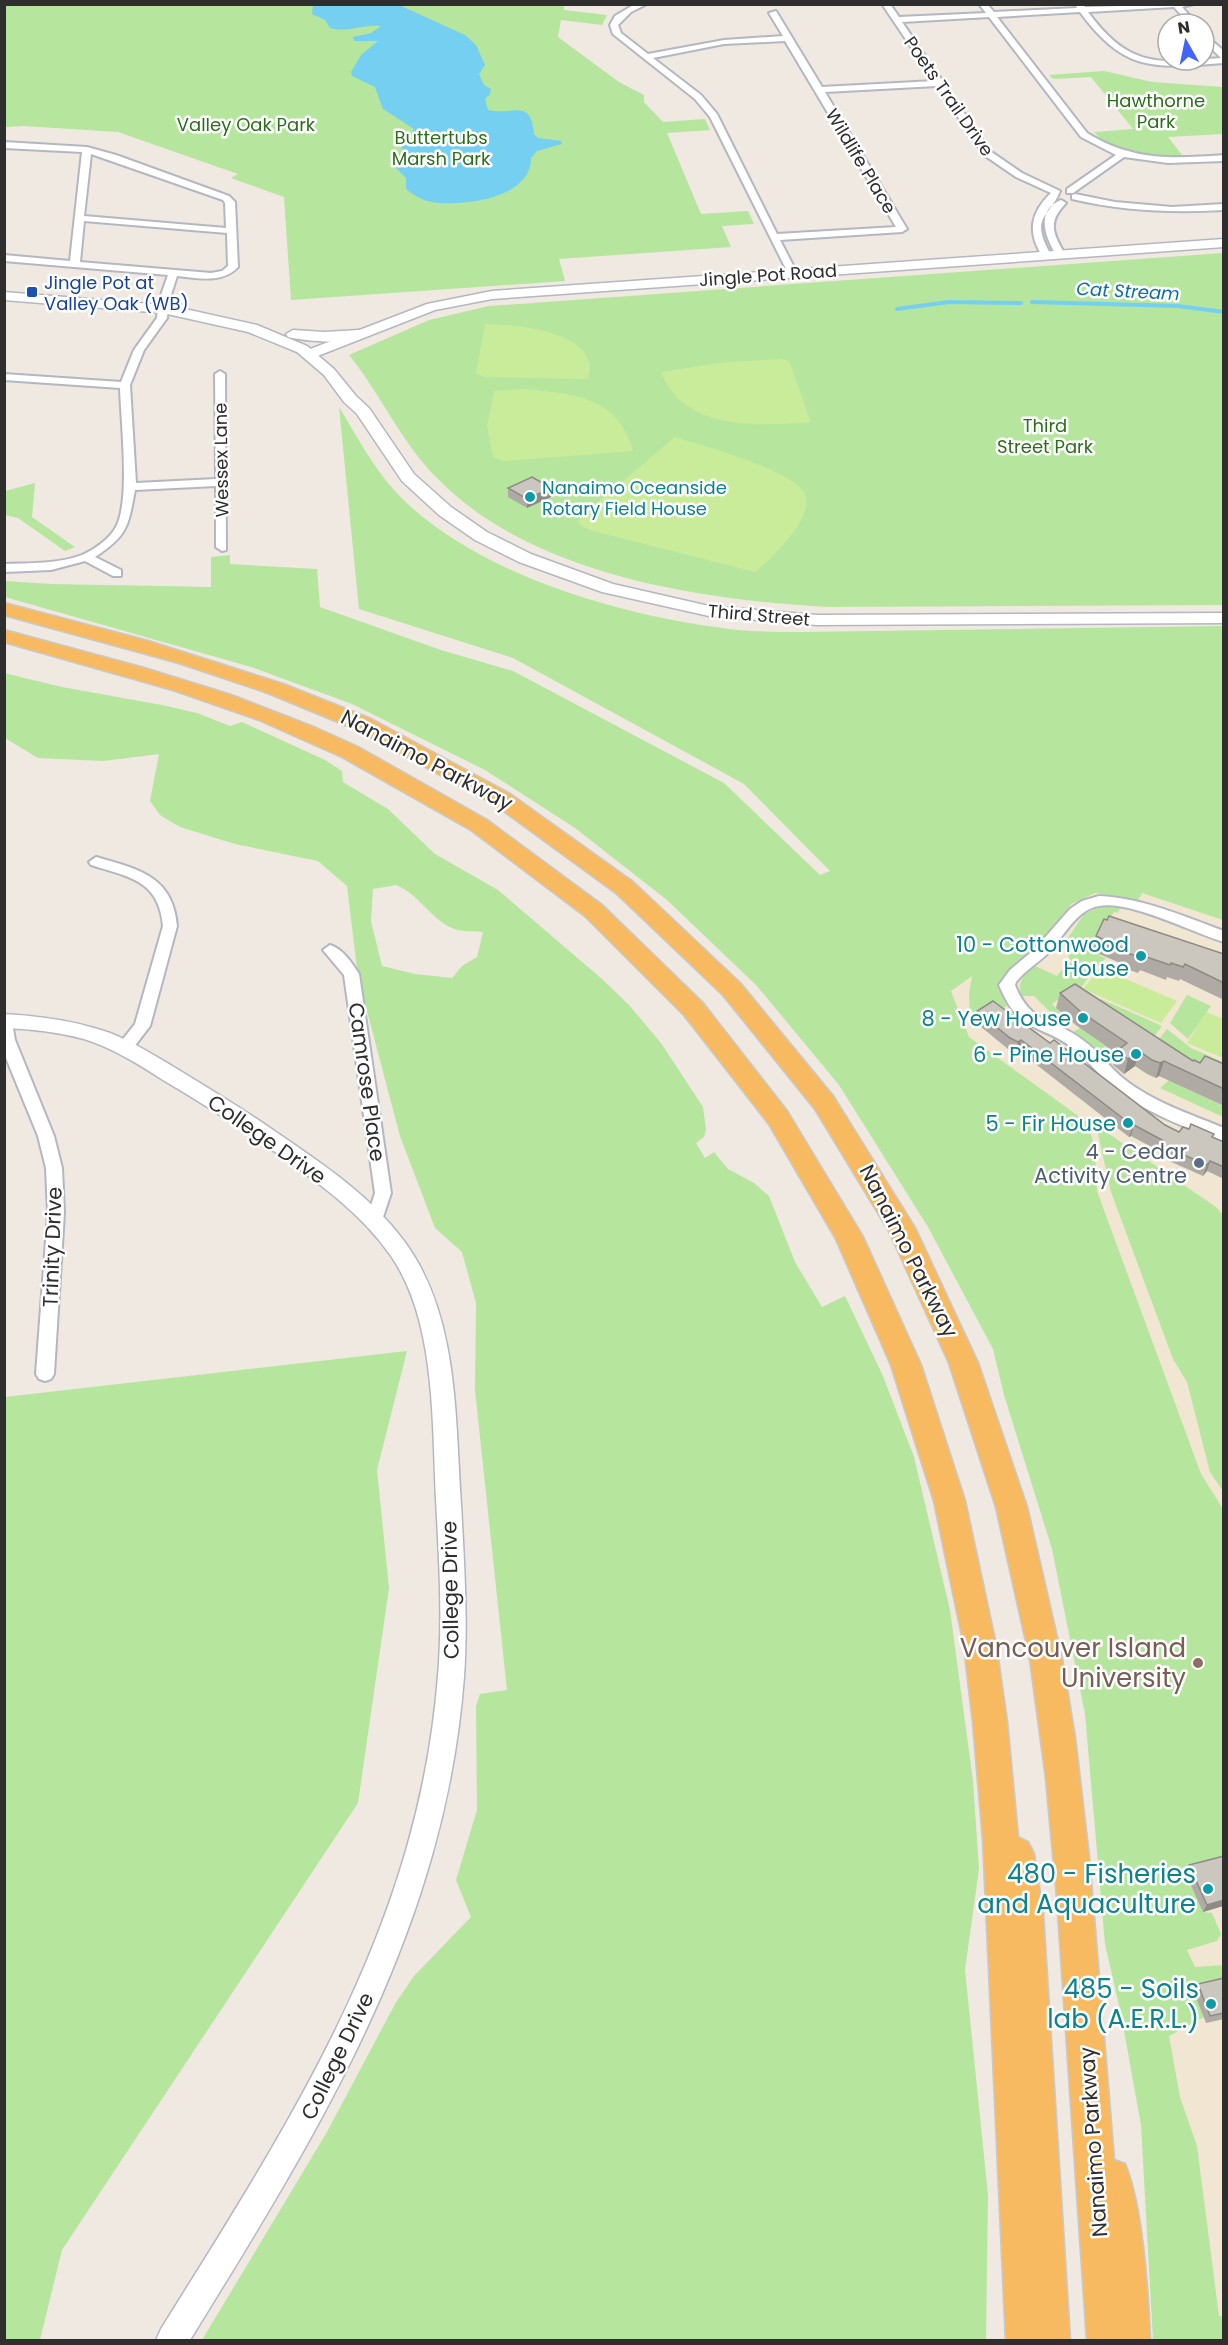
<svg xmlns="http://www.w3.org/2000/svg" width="1228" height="2345" viewBox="0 0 1228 2345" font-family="Poppins,sans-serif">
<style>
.education{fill:#f0e6d1}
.green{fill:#b6e59e;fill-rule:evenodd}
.pitch{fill:#c9ec9a}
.water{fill:#75cff0}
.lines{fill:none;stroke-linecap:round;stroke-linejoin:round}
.stream{stroke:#75cff0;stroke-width:4}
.minor-casing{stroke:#b4b7c1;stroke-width:4}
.tertiary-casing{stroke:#b4b7c1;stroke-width:3}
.secondary-casing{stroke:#b4b7c1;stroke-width:3}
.trunk-casing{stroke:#c9c9c9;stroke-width:3}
.minor{fill:#fff;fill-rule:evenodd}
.tertiary{fill:#fff;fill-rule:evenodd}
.secondary{fill:#fff;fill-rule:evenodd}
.trunk{fill:#f8ba60;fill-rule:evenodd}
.wall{fill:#afaba4}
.shaded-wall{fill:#8e8b86}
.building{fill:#cbc7bf;stroke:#8e8b86;stroke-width:1.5}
.transit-dot{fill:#1a4fb4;stroke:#fff;stroke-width:2}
.culture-dot{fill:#0f9aa8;stroke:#fff;stroke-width:2}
.service-dot{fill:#5c6f8a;stroke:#fff;stroke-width:2}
.education-dot{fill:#8d6e63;stroke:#fff;stroke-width:2}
.labels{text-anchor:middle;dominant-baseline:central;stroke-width:5;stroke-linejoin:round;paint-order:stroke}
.far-street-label{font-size:18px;fill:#2e2e2e;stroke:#fff}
.far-park-label{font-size:18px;fill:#2c6e1b;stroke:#fff}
.far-transit-label{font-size:18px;fill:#164399;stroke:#fff;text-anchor:start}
.far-water-label{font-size:18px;font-style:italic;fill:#0d6fa3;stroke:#fff}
.far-culture-label{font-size:18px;fill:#0d838f;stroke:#fff;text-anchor:start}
.street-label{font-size:21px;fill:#2e2e2e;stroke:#fff}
.culture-label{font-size:21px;fill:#0d838f;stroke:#fff;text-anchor:end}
.service-label{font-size:21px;fill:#4e5e75;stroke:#fff;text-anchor:end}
.near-education-label{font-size:26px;fill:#785e54;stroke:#fff;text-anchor:end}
.near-culture-label{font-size:26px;fill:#0d838f;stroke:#fff;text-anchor:end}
</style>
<rect width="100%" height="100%" fill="#efe9e1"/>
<!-- education -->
<path class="education" d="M1223,856v1484l-260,-1319 -52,-135z"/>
<!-- green -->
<path class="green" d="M564,4v6l43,5 -5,10 -41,-5 -3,17 61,45 25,13v7l19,20 42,-3 5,11 -43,3 34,81 47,-3 6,13 -32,2 9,21 -172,12 6,22 -274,19 -7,-103 -53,-19 7,-4 -120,-42 -94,-6 -19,1 -1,-122z
M1104,71l48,11 71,5v47l-55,3 15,19c-29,1 -69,0 -89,-24l39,-3 -42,-52 -38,2 -4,-4z
M1223,253v352l-394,2c-129,-7 -299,-32 -393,-130 -35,-35 -56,-84 -87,-122l80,-35 60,-14z
M339,407c17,28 33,58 55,83 78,85 233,128 344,140 21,2 43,2 64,2l421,-6v294l-81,-27 -4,7 -43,-7 -24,11 -17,24 -50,47 -4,13 7,18c-12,7 -25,4 -37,12l-1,-25 3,-17 -21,15 18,46 119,86 7,26 2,42 104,283 22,35v353l-20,50 9,1 9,21 -4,7 -30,9 8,17 28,-2v25h-29l10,27 -35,19 11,61 17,49 22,170h4v24h-70l-12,-215 -20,-111 -16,-70 -20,-230 -33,-165 -48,-154 -11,-46 -65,-122 -89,-142 -82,-99 -90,-86 -92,-72 -90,-58 -133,-66 -101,-37 -246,-70 -1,-16 48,3 159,3v-30l19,-2v9l87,5 3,38 121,43 72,21 211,112 96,92 10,-4 -86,-87 -231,-126 -154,-49z
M35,483l-3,34 43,30 -10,4 -47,-33 -13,-3v-24z
M4,673l58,14 100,18 35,8 33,13 12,-4 83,38 17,11 1,11 45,27 47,45 63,36 104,89 27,26 32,38 42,64 3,23 -2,7 -8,6 9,15 9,-6 14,17 26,14 15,13 26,66 27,45 23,-11 38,80 31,81 36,153 23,171 6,88 -14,101 23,225 -2,145h-784l125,-208 68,-128 19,-28 57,-59 -15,-37 21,-70 -1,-104 4,-12 27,-4 -32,-300 1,-87 -14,-51 -27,-24 -35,-92 -42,-159 -11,-91 -29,-25 -83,-17 -55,-17 -20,-12 -10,-14 9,-47 -56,7 -65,-3 -33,-20zM396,885c24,9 36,38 62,45 8,2 17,1 25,2l-6,25 -15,9 -10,12 -37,-4 -33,-8 -11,-45 2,-32z
M1102,906l18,2 -2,5 -4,-1 -20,33 6,11 6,2 -12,12 -24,-10 -6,-16 20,-30z
M1068,962l24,11 -12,16 15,8 -9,12 -26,-11 -8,6 13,13 -11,7 -1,-9 -19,-19h-12c-6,-14 2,-21 13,-30l22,10z
M1187,995l24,11 -23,33 -18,-16z
M1101,999l61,27 -11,15 -56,-33z
M1080,1028l40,28 -9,7 -26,-22 -14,-8z
M1167,1029l24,19 32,14v16l-71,-30z
M1180,1071l1,15 42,20v11l-63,-29z
M1096,1125l120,82 7,8v276l-13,-19 -23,-90 -14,-23 -62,-167z
M407,1351l-30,119 12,118 -31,215 -296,447 -22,90h-35v-943z"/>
<!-- pitch -->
<path class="pitch" d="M485,324c28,1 98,5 105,41 0,4 -1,10 -2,14l-104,-2 -8,-4z
M781,359l8,2 22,61c-51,4 -127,10 -150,-50l65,-10z
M521,389c50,4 97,6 112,62l-129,10 -11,-4 -6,-31 7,-35z
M675,437c26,8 119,33 130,57 10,24 -34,65 -50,78l-162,-41 -10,-4 -5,-5 4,-6z
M1100,968l77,33 -16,22 -78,-34z
M1206,1012l17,7v39l-36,-15z"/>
<!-- water -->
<path class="water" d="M313,5h86l66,30 11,10 9,20 -6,9 5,11 7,4 -1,5 -5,5 3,11c24,6 43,-13 46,24l4,4 23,3 1,3 -25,7 -6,7c1,41 -70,49 -100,44 -10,-2 -17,-7 -25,-13v-11l-11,-11 -2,-7 8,-6 2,-12 11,-13 -31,-20 -8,-22 -23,-11 -1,-4 10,-17 17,-14h-24l-1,-4 18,-4 10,-7c-17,-2 -34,7 -51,2l-5,-8 -13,-6z"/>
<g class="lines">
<!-- stream -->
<path class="stream" d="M1032,302l146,4 46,6
M897,309l52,-7 72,1"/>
<defs>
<path id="minor" d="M635,4h12l-16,8 -13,13 3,8 27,21 76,-14 59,-4 -14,-23 7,-2 46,76 112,-6 -52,-77h8l9,13 87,-4 -7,-9h8l7,8 83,-4 -2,-4h8l2,3 109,-3 -12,3 15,17h-8l-15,-17 -86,5c42,57 70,51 133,46l-17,-17v-7l20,17v12c-70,5 -99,10 -144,-51l-83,5 90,116c46,28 85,26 137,22v6l-56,2 -44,-6 -51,36h-6v-4l49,-34 -35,-18 -92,-120 -87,5 88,129 32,22 38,18c-11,28 -31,25 -9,64l-8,2c-16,-24 -13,-44 8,-64l-35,-16 -32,-22 -47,-69 -112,6 82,137 -5,3 -122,8 17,33 -8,2 -79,-158 -15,-18 -82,-65 -3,-9 5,-9zM785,41l111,186 -119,7 -60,-120 -16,-19 -48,-37 71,-14z
M4,142l83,5 29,8 113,41 6,6 3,65c-16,17 -40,11 -61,9l-8,25 -2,17 -23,32 -14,35 6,98 80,-4 -1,-105 5,-3 5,3 1,176 -4,1 -6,-4v-61l-81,4c-7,37 -7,45 -40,67l26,13v6h-8l-28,-15 -34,9 -47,2v-8c26,-1 54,0 78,-9 12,-5 29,-17 35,-30 13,-28 4,-104 3,-137l-116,-8v-6l117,8 13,-32 23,-32 2,-17 9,-26 -164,-14v-6l66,6 12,-109 -78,-4zM91,154l132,46 2,3 1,25 -142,-12zM84,221l143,12 1,33 -6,5 -11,2 -131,-11z
M1075,194l40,8 57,5 52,-3v6c-52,3 -101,1 -152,-11v-4z
M1061,200l5,3c-18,18 -14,30 -1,51l-5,3 -3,-1c-12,-18 -22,-46 4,-56z
M96,857c42,12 77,19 81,69l-27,100 -20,26h-12l-2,-4 19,-24 28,-98c-4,-46 -34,-49 -72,-61l-2,-3z
M1099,896c44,2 84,20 125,35v11c-32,-9 -102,-47 -132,-34 -18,7 -29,29 -42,43 -10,11 -24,18 -34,31l-1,3c16,41 40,33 69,56 15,11 26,27 40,38 29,23 66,35 100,49v13c-33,-10 -85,-32 -112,-54 -14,-12 -24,-28 -39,-39 -35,-26 -53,-13 -74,-63l11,-15 25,-21 35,-40 12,-8z
M330,945c13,4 22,18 29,29l32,219 -11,33 -6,1 -6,-1 -2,-5 9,-28 -31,-218 -21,-25z
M4,1016l7,1 4,23 39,96 8,32 2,45 -10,161 -3,5 -6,2 -6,-2 -3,-5 12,-161 -2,-45 -8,-32 -34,-83z"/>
<path id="tertiary" d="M1224,239v8l-732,52 -57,11 -120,47 -5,1 -7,-4 2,-3 122,-47 65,-13z
M4,1014c36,2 72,7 106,19 25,10 49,25 72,39 31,19 61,37 91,58 47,32 97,65 131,111 55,74 51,176 57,263 3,57 7,115 3,173 -19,253 -145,454 -274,663h-34l5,-11c130,-209 257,-400 277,-653 5,-59 1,-118 -2,-177 -4,-77 0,-178 -45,-243 -33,-48 -86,-83 -133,-116 -31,-21 -63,-41 -95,-60 -25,-16 -50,-32 -79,-41 -26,-7 -53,-10 -80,-11z"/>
<path id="secondary" d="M4,292l159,13h20l2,4 72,16 50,21 27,23 22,27 13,12 45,66 37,33 36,25 44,22 82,30 96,22 108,9 407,-2v10l-407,2 -108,-9 -107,-24 -83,-30 -44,-22 -36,-25 -37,-34 -45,-67 -13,-12 -20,-27 -27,-23 -49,-20 -85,-19 -159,-13z
M293,330l31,2 35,-2 7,4c-10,12 -63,7 -78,3l-2,-3z"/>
<path id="trunk" d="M4,603l144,38 135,43 88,35 139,75 123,88 107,101 93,113 82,132 63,135 49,144 35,152 13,79 14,119 25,303 11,4c18,43 23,129 25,176h-63l-30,-443 -11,-119 -16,-119 -34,-152 -47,-144 -60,-132 -74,-122 -92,-114 -107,-102 -122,-89 -139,-75 -87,-36 -89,-30 -175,-48z
M4,630l140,38 87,27 85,33 42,19 129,73 115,85 100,97 85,109 76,126 58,128 44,136 31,144 11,77 11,115 10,5 6,12 9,60 27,426h-64l-23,-502 -10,-116 -9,-77 -30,-144 -43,-136 -55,-126 -67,-115 -85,-109 -99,-99 -114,-86 -129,-73 -83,-37 -86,-30 -169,-48z"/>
</defs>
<!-- minor casing -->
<use href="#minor" class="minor-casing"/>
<!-- tertiary casing -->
<use href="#tertiary" class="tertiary-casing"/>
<!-- secondary casing -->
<use href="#secondary" class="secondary-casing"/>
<!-- trunk casing -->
<use href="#trunk" class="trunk-casing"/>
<!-- minor -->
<use href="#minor" class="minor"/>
<!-- tertiary -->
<use href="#tertiary" class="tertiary"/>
<!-- secondary -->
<use href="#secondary" class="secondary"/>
<!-- trunk -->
<use href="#trunk" class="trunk"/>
</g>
<!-- wall -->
<path class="wall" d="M508,488h43v9l-24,11 -19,-11z
M1096,936l128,18v46l-44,-21 -1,2 -12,-4 -1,3 -26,-10 -2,3 -14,-5 1,-3 -33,-14z
M1060,993l133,68 31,3v42l-65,-30 -3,2 -9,-4 -12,-8 -11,8 -11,-9 3,-12 -39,-27 -21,-18z
M977,1011l73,32 115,82 14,7 34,5 11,5v37l-17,-8 -4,5 -45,-20 1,-5 -28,-15 -2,1 -110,-86 -3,2 -8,-4 -33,-27z
M1224,1856v52l-1,-2 -20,6 -18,-40 4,-7z
M1224,1978v41l-18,4 -13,-33 5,-6z"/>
<!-- shaded-wall -->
<path class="shaded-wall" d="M551,488v9l-24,11v-9z
M1021,1040l-2,11 -3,2 2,-11z
M1139,1051l-4,15 -11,8 4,-15z
M1164,1061l-5,15 -3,2 4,-15z
M1134,1125l-3,11 -2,1 4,-11z
M1210,1161l-3,10 -4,5 4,-11z
M1224,1900l-1,6 -20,6 4,-7z"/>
<!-- building -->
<path class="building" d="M532,477l19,11 -24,11 -19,-11z
M1109,916l115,38v29l-39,-19 -2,3 -12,-4 -1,2 -26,-9 -2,2 -14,-5 1,-2 -33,-15 8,-17 3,1z
M1075,984l118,77 1,-1 6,3 5,-7 19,8v25l-60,-28 -4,2 -8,-3 -13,-9 -11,8 -11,-8 10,-8 -46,-31 -21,-19z
M993,1001l57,42 4,-3 111,85 14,7 4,-5 6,2 2,-5 23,10 -2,3 12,5v25l-14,-6 -3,4 -46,-20 3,-4 -30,-16 -1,1 -112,-86 -3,2 -8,-4 -33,-27z
M1224,1856v44l-17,5 -18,-40z
M1224,1978v35l-14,3 -12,-32z"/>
<!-- markers -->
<rect class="transit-dot" x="26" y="286" width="12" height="12" rx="3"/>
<g class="culture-dot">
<circle cx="530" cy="497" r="6"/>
<circle cx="1141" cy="956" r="6"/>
<circle cx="1083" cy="1018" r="6"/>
<circle cx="1136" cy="1054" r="6"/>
<circle cx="1128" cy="1123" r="6"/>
<circle cx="1208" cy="1889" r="6"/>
<circle cx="1211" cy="2004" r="6"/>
</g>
<circle class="service-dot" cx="1199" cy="1163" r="6"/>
<circle class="education-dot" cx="1198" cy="1663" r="6"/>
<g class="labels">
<!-- far-street labels -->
<g class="far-street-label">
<text transform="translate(949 96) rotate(55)">Poets Trail Drive</text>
<text transform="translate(861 161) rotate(59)">Wildlife Place</text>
<text transform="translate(768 275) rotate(-4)">Jingle Pot Road</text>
<text transform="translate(221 460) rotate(-91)">Wessex Lane</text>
<text transform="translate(759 615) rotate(5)">Third Street</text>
</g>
<!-- far-park labels -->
<g class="far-park-label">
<text x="1156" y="100">Hawthorne<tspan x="1156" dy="21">Park</tspan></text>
<text x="246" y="124">Valley Oak Park</text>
<text x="441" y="137">Buttertubs<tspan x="441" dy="21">Marsh Park</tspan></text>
<text x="1045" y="425">Third<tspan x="1045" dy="21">Street Park</tspan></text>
</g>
<!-- far-transit labels -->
<g class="far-transit-label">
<text x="44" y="282">Jingle Pot at<tspan x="44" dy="21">Valley Oak (WB)</tspan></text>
</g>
<!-- far-water labels -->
<g class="far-water-label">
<text transform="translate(1128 291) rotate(3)">Cat Stream</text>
</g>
<!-- far-culture labels -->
<g class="far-culture-label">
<text x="542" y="487">Nanaimo Oceanside<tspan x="542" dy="21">Rotary Field House</tspan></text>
</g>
<!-- street labels -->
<g class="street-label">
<text transform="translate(427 760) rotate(28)">Nanaimo Parkway</text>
<text transform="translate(367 1082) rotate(82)">Camrose Place</text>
<text transform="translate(267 1139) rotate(35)">College Drive</text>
<text transform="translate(52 1247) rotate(-88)">Trinity Drive</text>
<text transform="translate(909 1251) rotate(63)">Nanaimo Parkway</text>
<text transform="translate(450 1590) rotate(-91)">College Drive</text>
<text transform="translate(337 2056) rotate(-64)">College Drive</text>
<text transform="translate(1093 2142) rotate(-94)">Nanaimo Parkway</text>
</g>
<!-- culture labels -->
<g class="culture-label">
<text x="1129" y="944">10 - Cottonwood<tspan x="1129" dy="24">House</tspan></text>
<text x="1071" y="1018">8 - Yew House</text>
<text x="1124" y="1054">6 - Pine House</text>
<text x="1116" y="1123">5 - Fir House</text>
</g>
<!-- service labels -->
<g class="service-label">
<text x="1187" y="1151">4 - Cedar<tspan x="1187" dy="24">Activity Centre</tspan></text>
</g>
<!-- near-education labels -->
<g class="near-education-label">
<text x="1186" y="1648">Vancouver Island<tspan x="1186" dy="30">University</tspan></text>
</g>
<!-- near-culture labels -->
<g class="near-culture-label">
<text x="1196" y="1874">480 - Fisheries<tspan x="1196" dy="30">and Aquaculture</tspan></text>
<text x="1199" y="1989">485 - Soils<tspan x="1199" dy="30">lab (A.E.R.L.)</tspan></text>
</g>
</g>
<!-- border -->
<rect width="1228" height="2345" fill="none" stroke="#2e2e2e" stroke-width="12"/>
<!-- north arrow -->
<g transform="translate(1186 42) rotate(351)"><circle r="28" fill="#ffffff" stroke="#ababab" stroke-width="1.5"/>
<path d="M0-4.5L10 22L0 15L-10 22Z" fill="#4264fb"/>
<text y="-9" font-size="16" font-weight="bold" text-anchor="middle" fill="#2e2e2e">N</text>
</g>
</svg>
